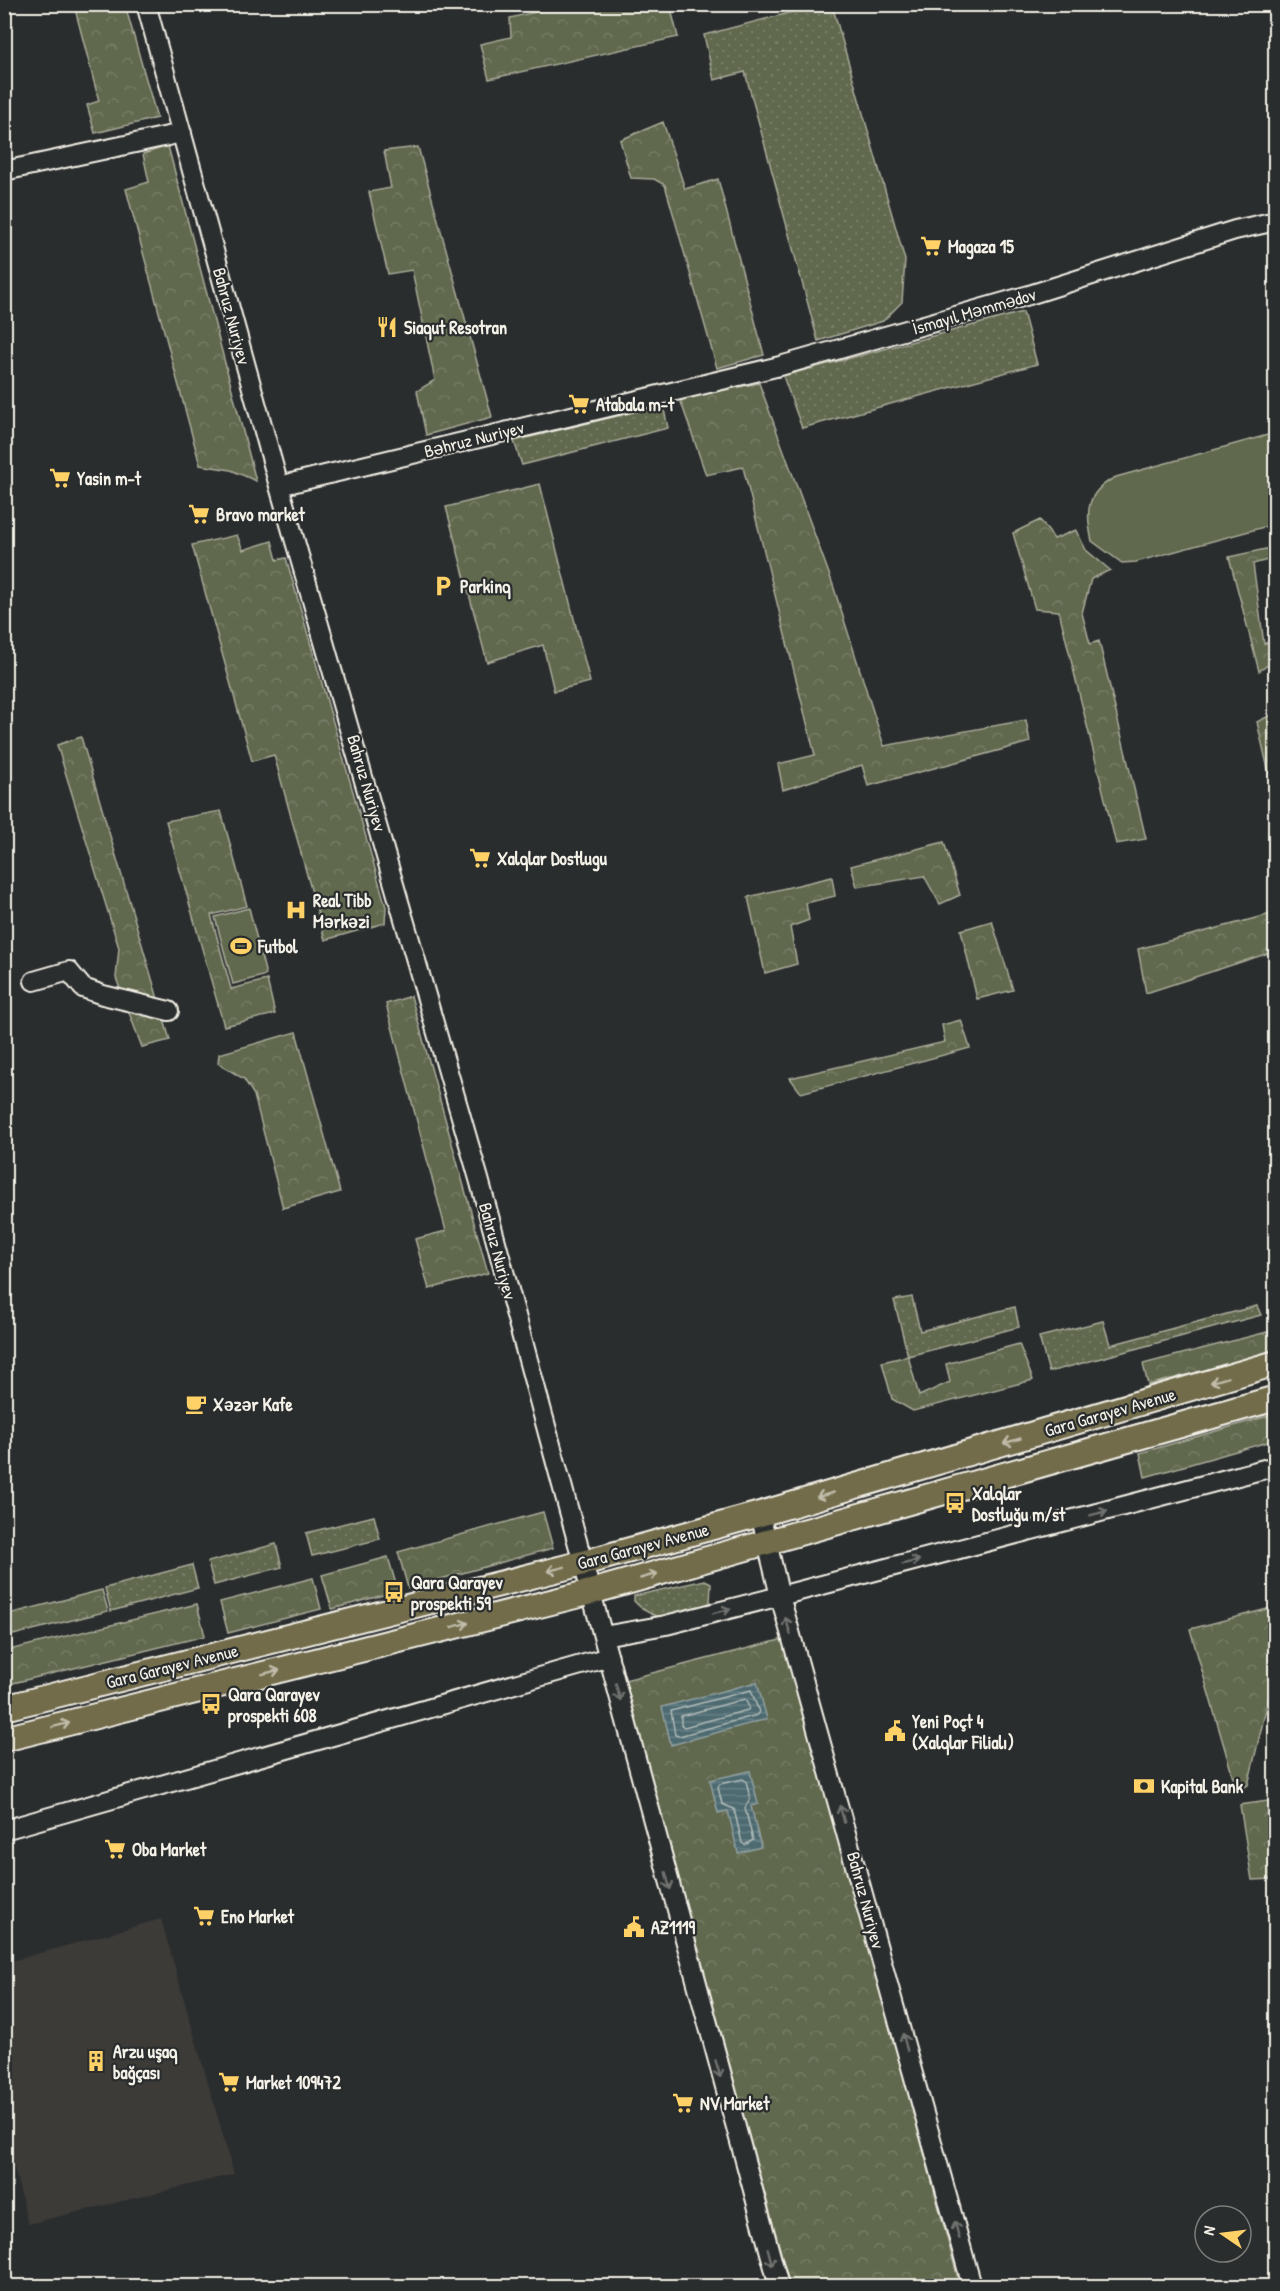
<svg xmlns="http://www.w3.org/2000/svg" width="1280" height="2291" viewBox="0 0 1280 2291" font-family="'Patrick Hand',sans-serif">
<style>
.built{fill:#3d3a38}
.grass{fill:url(#grass-dots);stroke:#aaac9a;stroke-width:1.5}
.forest{fill:url(#forest-crowns);stroke:#aaac9a;stroke-width:1.5}
.pitch{fill:#60674d;stroke:#aaac9a;stroke-width:1.5}
.water{fill:url(#water-rules);stroke:#90a0a1;stroke-width:1.5}
.lines{fill:none;stroke-linecap:round;stroke-linejoin:round}
.shore{stroke:#b1bbb8;stroke-width:1.5}
.minor-casing{stroke:#f4f1e8;stroke-width:22}
.major-casing{stroke:#f4f1e8;stroke-width:28}
.minor{stroke:#2a2d2e;stroke-width:18}
.major{stroke:#726c4b;stroke-width:24}
.oneway{stroke:#c0bca9}
.oneway2{stroke:#71726f}
.labels{text-anchor:middle;dominant-baseline:central;stroke-width:4.5;stroke-linejoin:round;paint-order:stroke}
.poi-label{font-size:18px;font-weight:bold;fill:#f4f1e8;stroke:#2a2d2e;text-anchor:start}
.street-label{font-size:18px;fill:#f4f1e8;stroke:#2a2d2e}
</style>
<defs>
<pattern id="grass-dots" width="8" height="8" patternUnits="userSpaceOnUse" patternTransform="scale(1.5)"><rect width="8" height="8" fill="#60674d"/><path d="M2 2h.1M6 6h.1" fill="none" stroke="#777d67" stroke-width="1.8" stroke-linecap="round"/></pattern>
<pattern id="forest-crowns" width="20" height="18" patternUnits="userSpaceOnUse" patternTransform="scale(1.5)"><rect width="20" height="18" fill="#60674d"/><path d="M2 6a3 3 0 1 1 6 0M12 15a3 3 0 1 1 6 0" fill="none" stroke="#777d67"/></pattern>
<pattern id="water-rules" width="6" height="5" patternUnits="userSpaceOnUse" patternTransform="scale(1.5)"><rect width="6" height="5" fill="#4d6a71"/><path d="M0 2.5h6" fill="none" stroke="#678085"/></pattern>
</defs>
<rect width="100%" height="100%" fill="#2a2d2e"/>
<filter id="ink" filterUnits="userSpaceOnUse"><feTurbulence type="fractalNoise" baseFrequency=".0167" numOctaves="2"/><feDisplacementMap in="SourceGraphic" scale="12" xChannelSelector="R" yChannelSelector="G"/><feConvolveMatrix kernelMatrix="1 2 1 2 8 2 1 2 1" color-interpolation-filters="sRGB"/></filter>
<g filter="url(#ink)">
<!-- built -->
<path class="built" d="M161,1919l73,255 -206,50 -23,-94v-167z"/>
<!-- grass -->
<path class="grass" d="M823,4l9,1 73,255 -3,42 -19,19 -65,20 -73,-269 -31,8 -10,-45z
M1023,312l14,52 -235,64 -19,-52z
M663,405l5,23 -146,37 -8,-24z
M912,1297l8,34 95,-24 4,20 -111,29 -14,-56z
M1257,1306l4,9 -212,57 -10,-35 64,-16 7,24z
M374,1516l6,23 -68,17 -6,-23z
M276,1544l6,23 -68,18 -6,-23z
M192,1565l6,23 -87,23 -6,-23z
M705,1580l6,3 -1,20c-31,10 -50,26 -76,-2v-5z"/>
<!-- forest -->
<path class="forest" d="M74,5h51l32,113 -62,15 -8,-28 12,-4z
M564,5h106l8,32 -189,42 -9,-35 31,-7 -1,-19z
M663,122l22,67 33,-10 46,176 -47,13 -52,-183 -11,-6 -23,-1 -11,-38z
M168,146l88,335 -25,-11 -31,-5 -74,-276 23,-7 -6,-28z
M418,147l74,270 -66,18 -9,-44 18,-11 -23,-110 -24,4 -19,-82 22,-4 -7,-37z
M759,383l73,199 52,164 142,-26 4,22 -162,44 -6,-21 -79,25 -5,-26 37,-9 -72,-288 -37,8 -26,-76z
M540,484l50,198 -36,9 -11,-46 -56,17 -41,-155z
M1040,520l14,19 22,-9 10,20 24,20 -19,9 -9,34 8,31 9,-3 47,198 -30,5 -57,-233 -24,-2 -22,-76z
M237,535l6,15 29,-9 5,19 9,-2 100,349 -1,16 -60,17 -51,-185 -22,6 -60,-216z
M1275,547v11l-22,6 11,80 11,-5v21l-16,11 -30,-114z
M1275,713v86l-18,-77z
M81,737l89,303 -28,7 -26,-69 3,-30 -62,-203z
M221,811l26,95 -36,9 20,74 36,-9 8,34 -51,12 -58,-205z
M944,842l16,53 -20,9 -16,-28 -67,11 -6,-21z
M832,877l3,19 -29,7 3,17 -19,7 7,37 -32,9 -17,-76z
M1275,913v38l-129,42 -8,-44z
M992,921l21,69 -36,9 -16,-69z
M411,996l77,277 -59,16 -14,-50 31,-8 -60,-227z
M961,1020l9,28 -169,45 -11,-15 155,-36 -3,-17z
M296,1032l44,160 -57,16 -29,-113 -10,-16 -26,-16 1,-9z
M1275,1330v22l-127,33 -5,-21z
M1019,1344l14,36 -120,31 -21,-12 -10,-37 26,-6 11,40 31,-14 -4,-18z
M1275,1414v26l-130,37 -5,-24z
M543,1512l10,36 -145,40 -10,-36z
M388,1557l10,34 -66,18 -10,-34z
M313,1578l8,31 -93,24 -8,-31z
M102,1590l6,21 -103,26v-22z
M197,1604l8,32 -200,49v-34z
M1275,1607v64l-27,114 -11,6 -47,-162z
M784,1639l22,77 154,570h-170l-165,-606z
M1275,1800v79l-23,1 -12,-75z"/>
<!-- pitch -->
<path class="pitch" d="M1275,433v91l-139,38 -14,1 -30,-22c-7,-30 -6,-49 24,-64z
M249,908l17,67 -33,9 -18,-67z"/>
<!-- water -->
<path class="water" d="M757,1682l10,37 -96,26 -9,-38z
M750,1771l8,33 -7,2 10,41 -23,6 -10,-42 -10,2 -8,-33z"/>
<g class="lines">
<!-- shore -->
<path class="shore" d="M751,1690l8,22 -2,3 -78,21 -4,-1 -4,-24z
M745,1699l4,8 -1,3 -64,17 -3,-2v-9z
M743,1779l3,2 4,17 -5,10 8,32 -8,5 -3,-2 -8,-34 -12,-5 -4,-17 2,-3z"/>
<defs>
<path id="minor" d="M146,4l133,482 200,693 300,1107
M4,171l178,-38
M279,486l501,-120 249,-71 206,-65 41,-9
M34,981l35,-10 14,17 20,7 66,16
M760,1514l20,82 192,690
M603,1636l63,-11 114,-29 496,-130
M4,1830l605,-173"/>
<path id="major" d="M4,1708l579,-145 177,-49 516,-151
M4,1739l587,-147 685,-194"/>
</defs>
<!-- minor casing -->
<use href="#minor" class="minor-casing"/>
<!-- major casing -->
<use href="#major" class="major-casing"/>
<!-- minor -->
<use href="#minor" class="minor"/>
<!-- major -->
<use href="#major" class="major"/>
</g>
<!-- one-way arrows -->
<defs><path id="oneway-shaft" d="M-6 0H5M1.5-3L5.5 0L1.5 3" fill="none" stroke-width="1.6" stroke-linecap="round" stroke-linejoin="round" transform="scale(1.5)"/></defs>
<g class="oneway">
<use href="#oneway-shaft" transform="translate(1219 1380) rotate(163)"/>
<use href="#oneway-shaft" transform="translate(1012 1441) rotate(164)"/>
<use href="#oneway-shaft" transform="translate(825 1495) rotate(164)"/>
<use href="#oneway-shaft" transform="translate(556 1569) rotate(166)"/>
<use href="#oneway-shaft" transform="translate(649 1576) rotate(-16)"/>
<use href="#oneway-shaft" transform="translate(460 1625) rotate(-14)"/>
<use href="#oneway-shaft" transform="translate(271 1672) rotate(-14)"/>
<use href="#oneway-shaft" transform="translate(61 1725) rotate(-14)"/>
</g>
<g class="oneway2">
<use href="#oneway-shaft" transform="translate(1099 1513) rotate(-15)"/>
<use href="#oneway-shaft" transform="translate(911 1562) rotate(-15)"/>
<use href="#oneway-shaft" transform="translate(722 1611) rotate(-14)"/>
<use href="#oneway-shaft" transform="translate(788 1626) rotate(-107)"/>
<use href="#oneway-shaft" transform="translate(618 1692) rotate(75)"/>
<use href="#oneway-shaft" transform="translate(842 1814) rotate(-105)"/>
<use href="#oneway-shaft" transform="translate(668 1881) rotate(75)"/>
<use href="#oneway-shaft" transform="translate(905 2042) rotate(-105)"/>
<use href="#oneway-shaft" transform="translate(718 2069) rotate(74)"/>
<use href="#oneway-shaft" transform="translate(957 2230) rotate(-105)"/>
<use href="#oneway-shaft" transform="translate(770 2257) rotate(75)"/>
</g>
</g>
<!-- icons -->
<defs>
<symbol id="supermarket-bare" viewBox="-9 -9 18 18"><path d="M-6-5.5h2.5l.6 2H6L4.5 2H-2.5L-4.4-4H-6ZM-1.5 3.2a1.3 1.3 0 1 0 .1 0ZM3 3.2a1.3 1.3 0 1 0 .1 0Z" fill="#ffd166" stroke="#2a2d2e" stroke-width="2.5" paint-order="stroke"/></symbol>
<symbol id="restaurant-bare" viewBox="-9 -9 18 18"><path d="M-5-6h1v4h1v-4h1v4h1v-4h1v5L-1.5 .5V6h-2V.5L-5-1ZM5-6V6H3V1.5H1.5Q1.5-4 5-6Z" fill="#ffd166" stroke="#2a2d2e" stroke-width="2.5" paint-order="stroke"/></symbol>
<symbol id="parking-bare" viewBox="-9 -9 18 18"><path d="M-3.5-5.5H1a3.5 3.5 0 0 1 0 7H-1V5.5H-3.5ZM-1-3.4V-.6H.8a1.4 1.4 0 0 0 0-2.8Z" fill="#ffd166" stroke="#2a2d2e" stroke-width="2.5" paint-order="stroke"/></symbol>
<symbol id="hospital-bare" viewBox="-9 -9 18 18"><path d="M-5-5h3v3.5h4V-5h3V5h-3V1.5h-4V5h-3Z" fill="#ffd166" stroke="#2a2d2e" stroke-width="2.5" paint-order="stroke"/></symbol>
<symbol id="stadium-bare" viewBox="-9 -9 18 18"><path d="M0-5a6.5 5 0 1 0 0 10a6.5 5 0 1 0 0-10ZM-3.5-1.8h7v3.6h-7Z" fill="#ffd166" stroke="#2a2d2e" stroke-width="2.5" paint-order="stroke"/></symbol>
<symbol id="cafe-bare" viewBox="-9 -9 18 18"><path d="M-5.5-4.5H6V0H3Q3 3.5 0 3.5H-2.5Q-5.5 3.5-5.5 0ZM3-3.2v2h1.7v-2ZM-6 4.5H4V6H-6Z" fill="#ffd166" stroke="#2a2d2e" stroke-width="2.5" paint-order="stroke"/></symbol>
<symbol id="bus-bare" viewBox="-9 -9 18 18"><path d="M-5-6H5V4H4V6H2V4H-2V6H-4V4H-5ZM-3.5-4V0h7V-4ZM-3.5 1.2v1.5H-2V1.2ZM2 1.2v1.5H3.5V1.2Z" fill="#ffd166" stroke="#2a2d2e" stroke-width="2.5" paint-order="stroke"/></symbol>
<symbol id="civic-bare" viewBox="-9 -9 18 18"><path d="M-.6-6.5H3V-4.5H.6V-3L4-1V1h2V6H-6V1h2V-1L-.6-3ZM-1.2 2.5V6h2.4V2.5Z" fill="#ffd166" stroke="#2a2d2e" stroke-width="2.5" paint-order="stroke"/></symbol>
<symbol id="bank-bare" viewBox="-9 -9 18 18"><path d="M-6-4H6V4H-6ZM0-2.3a2.3 2.3 0 1 0 0 4.6a2.3 2.3 0 1 0 0-4.6Z" fill="#ffd166" stroke="#2a2d2e" stroke-width="2.5" paint-order="stroke"/></symbol>
<symbol id="building-bare" viewBox="-9 -9 18 18"><path d="M-4-6H4V6H1V3H-1V6H-4ZM-2.5-4.3h1.7v1.8h-1.7ZM.8-4.3h1.7v1.8H.8ZM-2.5-1h1.7V.8h-1.7ZM.8-1h1.7V.8H.8Z" fill="#ffd166" stroke="#2a2d2e" stroke-width="2.5" paint-order="stroke"/></symbol>
</defs>
<g fill-rule="evenodd">
<use href="#supermarket-bare" x="916" y="231" width="30" height="30"/>
<use href="#restaurant-bare" x="372" y="312" width="30" height="30"/>
<use href="#supermarket-bare" x="564" y="389" width="30" height="30"/>
<use href="#supermarket-bare" x="45" y="463" width="30" height="30"/>
<use href="#supermarket-bare" x="184" y="499" width="30" height="30"/>
<use href="#parking-bare" x="428" y="571" width="30" height="30"/>
<use href="#supermarket-bare" x="465" y="843" width="30" height="30"/>
<use href="#hospital-bare" x="281" y="895" width="30" height="30"/>
<use href="#stadium-bare" x="226" y="931" width="30" height="30"/>
<use href="#cafe-bare" x="181" y="1389" width="30" height="30"/>
<use href="#bus-bare" x="940" y="1488" width="30" height="30"/>
<use href="#bus-bare" x="379" y="1577" width="30" height="30"/>
<use href="#bus-bare" x="196" y="1689" width="30" height="30"/>
<use href="#civic-bare" x="880" y="1716" width="30" height="30"/>
<use href="#bank-bare" x="1129" y="1771" width="30" height="30"/>
<use href="#supermarket-bare" x="100" y="1834" width="30" height="30"/>
<use href="#supermarket-bare" x="189" y="1901" width="30" height="30"/>
<use href="#civic-bare" x="619" y="1912" width="30" height="30"/>
<use href="#building-bare" x="81" y="2046" width="30" height="30"/>
<use href="#supermarket-bare" x="214" y="2067" width="30" height="30"/>
<use href="#supermarket-bare" x="668" y="2088" width="30" height="30"/>
</g>
<g class="labels">
<!-- poi labels -->
<g class="poi-label">
<text x="948" y="246">Magaza 15</text>
<text x="404" y="327">Siaqut Resotran</text>
<text x="596" y="404">Atabala m-t</text>
<text x="77" y="478">Yasin m-t</text>
<text x="216" y="514">Bravo market</text>
<text x="460" y="586">Parkinq</text>
<text x="497" y="858">Xalqlar Dostlugu</text>
<text x="313" y="900">Real Tibb<tspan x="313" dy="21">Mərkəzi</tspan></text>
<text x="258" y="946">Futbol</text>
<text x="213" y="1404">Xəzər Kafe</text>
<text x="972" y="1493">Xalqlar<tspan x="972" dy="21">Dostluğu m/st</tspan></text>
<text x="411" y="1582">Qara Qarayev<tspan x="411" dy="21">prospekti 59</tspan></text>
<text x="228" y="1694">Qara Qarayev<tspan x="228" dy="21">prospekti 608</tspan></text>
<text x="912" y="1721">Yeni Poçt 4<tspan x="912" dy="21">(Xalqlar Filialı)</tspan></text>
<text x="1161" y="1786">Kapital Bank</text>
<text x="132" y="1849">Oba Market</text>
<text x="221" y="1916">Eno Market</text>
<text x="651" y="1927">AZ1119</text>
<text x="113" y="2051">Arzu uşaq<tspan x="113" dy="21">bağçası</tspan></text>
<text x="246" y="2082">Market 109472</text>
<text x="700" y="2103">NV Market</text>
</g>
<!-- street labels -->
<g class="street-label">
<text transform="translate(974 311) rotate(-16)">İsmayıl Məmmədov</text>
<text transform="translate(232 316) rotate(75)">Bahruz Nuriyev</text>
<text transform="translate(474 439) rotate(-14)">Bəhruz Nuriyev</text>
<text transform="translate(367 783) rotate(74)">Bahruz Nuriyev</text>
<text transform="translate(498 1251) rotate(75)">Bahruz Nuriyev</text>
<text transform="translate(1110 1412) rotate(-16)">Gara Garayev Avenue</text>
<text transform="translate(643 1546) rotate(-15)">Gara Garayev Avenue</text>
<text transform="translate(172 1666) rotate(-14)">Gara Garayev Avenue</text>
<text transform="translate(866 1900) rotate(75)">Bahruz Nuriyev</text>
</g>
</g>
<!-- margin -->
<rect width="1280" height="2291" fill="none" stroke="#2a2d2e" stroke-width="24"/>
<rect x="12" y="12" width="1256" height="2267" fill="none" stroke="#f4f1e8" stroke-width="2" filter="url(#ink)"/>
<!-- north arrow -->
<g transform="translate(1223 2234) rotate(284)"><circle r="28" fill="#2a2d2e" stroke="#7b7b78" stroke-width="1.5"/>
<path d="M0-4.5L10 22L0 15L-10 22Z" fill="#ffd166"/>
<text y="-9" font-size="16" font-weight="bold" text-anchor="middle" fill="#f4f1e8">N</text>
</g>
</svg>
